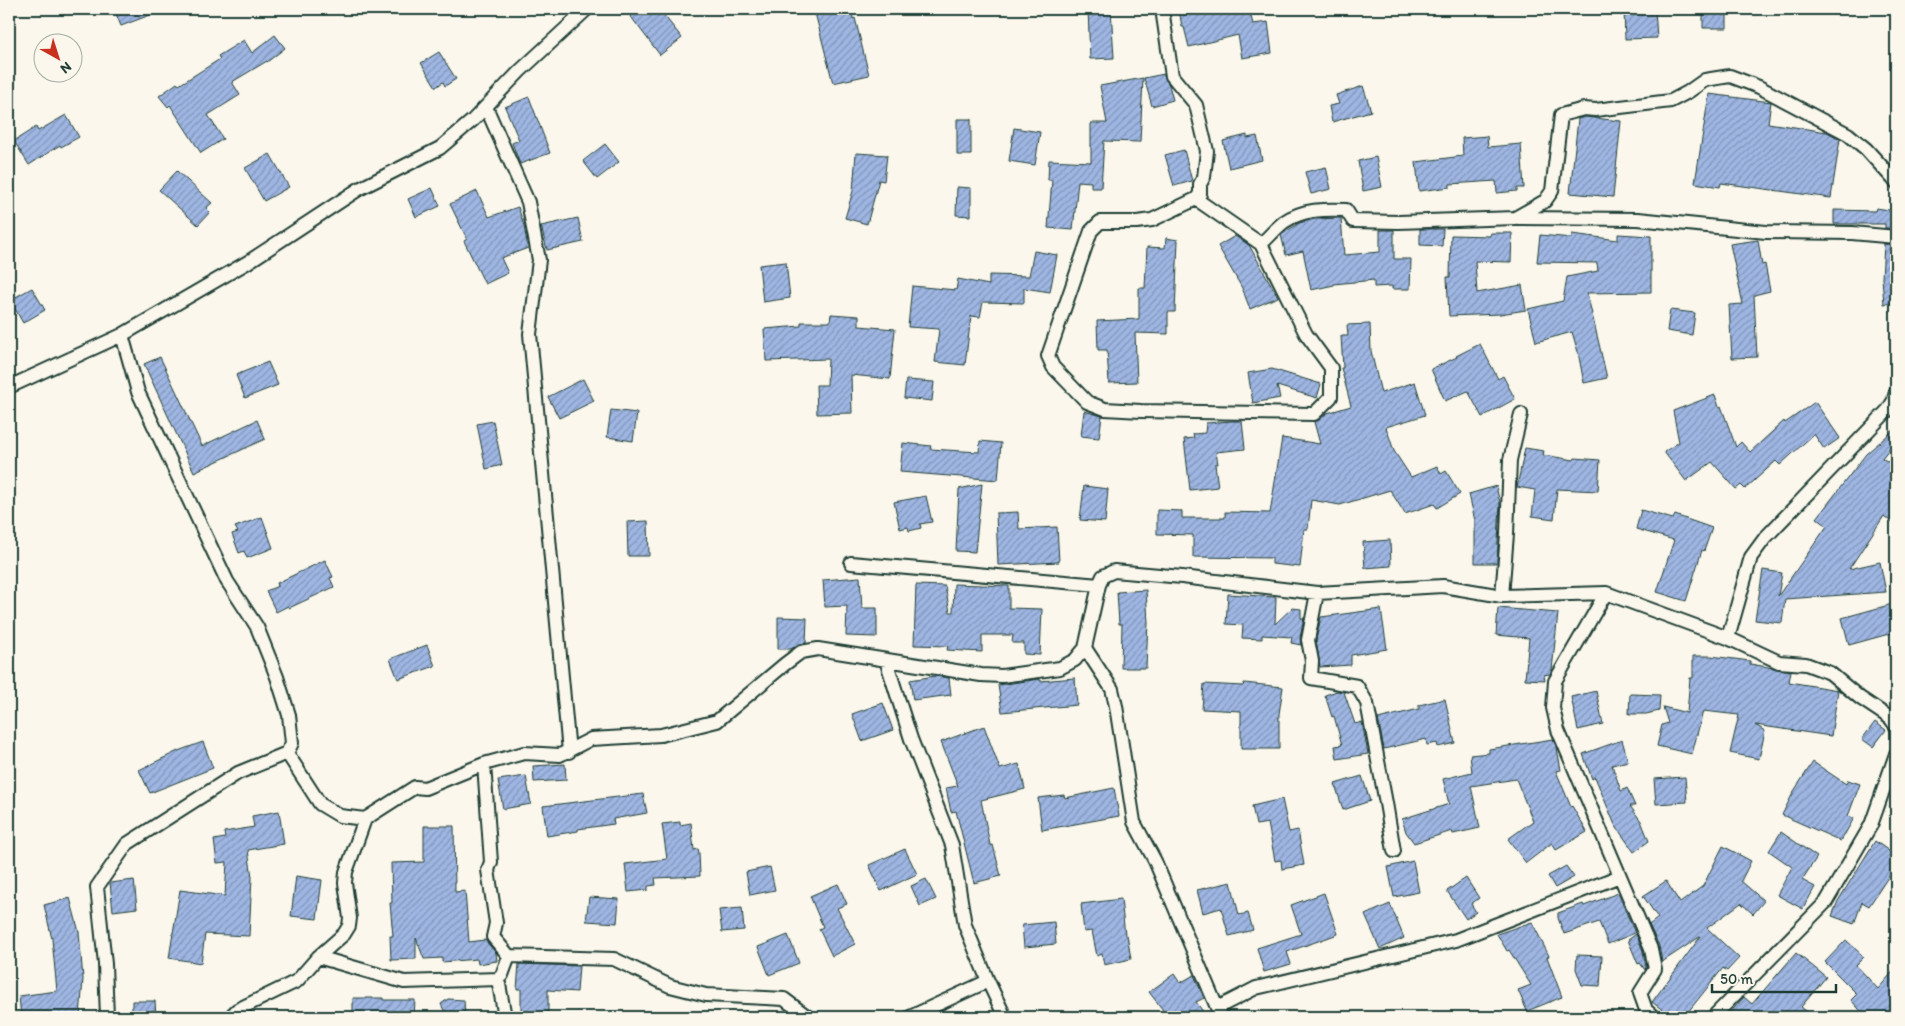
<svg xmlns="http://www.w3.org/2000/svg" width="1905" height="1026" viewBox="0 0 1905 1026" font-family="Itim,sans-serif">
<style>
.building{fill:url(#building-hatch);stroke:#1f3d34}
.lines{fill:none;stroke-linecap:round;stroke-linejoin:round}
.minor-casing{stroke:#1f3d34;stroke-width:16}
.minor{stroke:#fbf7ec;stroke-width:12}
</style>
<defs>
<pattern id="building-hatch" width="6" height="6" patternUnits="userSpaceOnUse" patternTransform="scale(1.25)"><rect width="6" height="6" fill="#9fb6e3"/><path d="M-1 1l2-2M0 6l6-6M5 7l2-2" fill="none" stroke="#8195b9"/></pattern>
</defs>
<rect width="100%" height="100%" fill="#fbf7ec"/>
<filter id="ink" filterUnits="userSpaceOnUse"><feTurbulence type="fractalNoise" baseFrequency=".02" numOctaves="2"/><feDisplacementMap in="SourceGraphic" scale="10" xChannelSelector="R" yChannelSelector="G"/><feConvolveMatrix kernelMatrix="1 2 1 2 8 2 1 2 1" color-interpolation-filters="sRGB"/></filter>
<g filter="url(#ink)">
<!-- building -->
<path class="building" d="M114,9h49v1l-42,16z
M625,9h34l23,29 -22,17z
M814,9h38l1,10 2,-1 14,57 -36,8z
M1088,9h23l3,49 -24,1z
M1179,9h70l4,15 15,-2 4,31 -30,5 -4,-23 -49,12 -5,-20h-2z
M1624,9h31l2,29 -32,1z
M1703,9h24v19h-24z
M275,35l10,13 -18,14v-1l-35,21 8,13 -32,20 15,24 -22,14 -31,-48 -2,2 -9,-11 18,-13 2,2 41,-26 -2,-3 26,-16 8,13z
M439,52l17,27 -11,7 -2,-4 -7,5 -15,-24z
M1164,74l5,11 4,15 -21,6 -8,-28z
M1143,78l-3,64 -36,-1 -3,47h-10v-6l-13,-1 -5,49 -25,-2 4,-48h-4l1,-20 42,2v-39h16l-7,-37z
M1363,86l8,25 -39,11 -3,-16 10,-2 -3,-9z
M1709,94l62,8 -3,21 59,9 13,7 -9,59 -110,-15 -1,4 -25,-4z
M529,97l21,56 -30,11 -8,-21 7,-3 -14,-33z
M66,115l13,22 -18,10 -1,-2 -31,20 -15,-24 22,-14 2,4z
M1585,117l36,4 -8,76 -43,-4 8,-74z
M957,119h14v36h-14z
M1014,128l26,4 -5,33 -26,-4z
M1247,135v3l10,-2 5,24 -33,8 -6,-27z
M1487,136l1,11 33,-3 3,44h-7v3l-20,2 -1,-12 -46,3v3l-31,4 -3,-29 47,-6 -1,-18z
M605,144l14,18 -22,17 -14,-18z
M1184,150l8,31 -18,5 -9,-31z
M856,153l31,2 -3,26 -5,-1 -12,44 -22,-6 8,-27z
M270,154l19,33 -25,14 -19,-33z
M1376,157l6,30 -19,4 -5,-30z
M1326,167l5,22 -20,5 -6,-22z
M177,171l35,32 -6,5 4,4 -12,13 -39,-35z
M957,187l14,1v28l-15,-1z
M432,188l8,18 -24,11 -8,-18z
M477,191l12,26 29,-10 6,19 4,22 -27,10 7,15 -23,11 -21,-43 3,-2 -17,-35z
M1876,208l20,3v18l-11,-1v-4h-51v-14l41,1z
M578,218l5,24 -36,8 -6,-24z
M1341,218l3,37 36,-3v-22h14v29h17l-1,30h-18v-3l-18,1v-7l-40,4v1l-23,5 -8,-39 -17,4 -5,-20 18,-12 16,-4z
M1420,229h23l-1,17 -22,-1z
M1490,233h22l-1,29 -36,-1 2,32 45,-8 4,25 -26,4 -51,2 -2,-39h3l1,-42 39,1z
M1572,234l46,6v-6l33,2v56l-64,1 20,85 -23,5 -6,-31 -6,-20 -36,10 -8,-33 35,-8 4,-24 31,-6 -1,-8 -60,-1 3,-27 32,3z
M1235,236l14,9 29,52 -28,12 -8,-21 -24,-42z
M1166,238l12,2 -3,72h-7v22l-33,-1 2,49 -28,1 -2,-33h-9l-1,-29 42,-2v-31h6l2,-41 18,1z
M1758,240l4,25 3,-1 5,27 -16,4 3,62 -25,1 -3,-53 14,-1 -13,-60z
M1884,244l12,1v58l-12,1 -2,-26z
M1034,251l23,4 -7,37 -26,-4v15l-41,-1 -3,15 -9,-1 -6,49 -30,-3 4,-33 -31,-2 4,-41 44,4 2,-11 31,6v-10l40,1z
M786,262l4,36 -27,4 -4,-37z
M32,288l13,22 -22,13 -13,-23z
M1670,310l25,3 -3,22 -25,-4z
M831,314l28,2v10l36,3 -5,50 -39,-4 1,38 -35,1 -1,-29h11l1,-26 -62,2 -2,-32 37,-3v-4h29z
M1370,324l1,27 10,42 34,-11 10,33 -39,12 8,24 17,26 26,-11 4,8 5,-3 14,23 -23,14 -3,-4 -29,10 -15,-24 -50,15 -29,-5 -3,29h-4l-4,38 -28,-3v-6l-79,-1v-22l-36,-1v-24l25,1v7h43v-6l45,1 12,-75 38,6 -6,-22 5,-2 8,-7 24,-7 -10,-38h2l-2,-32h7l-1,-11z
M1480,344l18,35 5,-3 12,23 -33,18 -14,-26 -23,10 -14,-32 26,-12 -1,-1z
M160,357l42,89 55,-26 8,19 -71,33 -50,-108z
M268,362l10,23 -33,13 -9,-23z
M1272,369l49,15 -4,14 -40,-12 3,12 -27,5 -5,-30z
M583,379l11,22 -35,17 -11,-21z
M906,380l28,2 -2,19 -28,-3z
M1715,395l4,12 2,-1 15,41 5,-5 9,10 34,-31 1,2 30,-21 25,36 -16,11 -10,-15 -34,31 -4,-4 -31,28 -4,-4 -5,4 -24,-27 -26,19 -22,-29 15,-10 -6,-31z
M611,410l26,3 -4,28 -26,-4z
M1084,411l18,5 -3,22 -18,-2z
M493,421l9,44 -16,4 -9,-45z
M1232,421h10l3,28 -29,3 2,12h-3l3,23 -28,3 -6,-51 10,-1 -1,-4 12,-1 1,-10z
M1896,428v12l-14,18 14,9v59l-12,-10 -35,53 31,-7 6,30 -101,7 -3,24 -27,-3 8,-50 19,3 -4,23 49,-70 -10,-8 49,-64z
M980,441l21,2 -3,37 -98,-8 3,-29 28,3 -1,3 49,3z
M1525,448l19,3 -1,4 31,5 1,-2 25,2 -2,31 -41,-2 -3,30 -22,-3 3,-26 -18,-3z
M982,484l-7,68 -19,-1 3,-62z
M1084,486l24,3 -3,33 -25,-2z
M1496,486l4,17 -3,60h-22v-42l-6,-27z
M926,496l6,26 -12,2 1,4 -12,3 -1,-4 -8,2 -6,-27z
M1641,510l32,9 2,-4 37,13 -8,23 -2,-1 -16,51 -29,-9 17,-52 -38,-11z
M1018,512l1,17 38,-2 2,35 -61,3 -2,-52z
M262,517l11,31 -26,10 -3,-7 -5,2 -7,-19 6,-2 -3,-5z
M648,521l1,35h-21l-1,-34z
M1390,540l1,26 -26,2 -2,-26z
M325,560l8,17 -3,1 4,9 -45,21 -1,-2 -12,6 -10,-21 12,-5 -1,-3z
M860,577l2,31h15v29l-31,-1 1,-30 -22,1 -2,-27z
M954,584l55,2v22l33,1 -2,46 -16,-1v-11h-12l1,-8h-31v17l-35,-2 1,-4 -34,-1 2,-60 29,1 5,26h3z
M1146,590l2,32 -2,46h-25l1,-44h-3l-2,-32z
M1228,594l48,3 -1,27 17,-16 9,1v9h3l-4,20 1,7 -10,-2 1,-6 -30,-2v4l-20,-1 1,-13 -17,-1z
M1896,603v29l-47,13 -7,-27z
M1498,608l60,5 -6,57 -2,4 -6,1 1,5 -20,-1 4,-41 -33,-3z
M1381,609l6,40 -36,6v10l-31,2 -4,-27 5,-23z
M778,617l29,1 -1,25 -7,1 -8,5h-13z
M427,645l8,21 -37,13 -8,-20z
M1693,656h18l39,5v3l41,7 -2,11 49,8 -7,46 -76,-11 10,6 -6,28 -29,-6 9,-38 -36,-4 -11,43 -35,-8 5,-21 6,-2 -5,-16 24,6 3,-35h3z
M935,676l14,2 2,17 -38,5 -3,-20z
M1075,678l2,27 -75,7 -4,-27 42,-6v2z
M1244,683l39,4 -4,27v35h-38v-38l-39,-2 2,-25 39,2z
M1337,691l7,1 11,32 7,-2 6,32 -31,5 -2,-13 7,-1 -8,-29 -2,1 -7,-22z
M1596,691l7,33 -25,6 -7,-33z
M1630,694l30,1 -1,16 -13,3h-17z
M1445,699l10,44 -17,4 -1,-4 -10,2 -1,-6 -42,10 -6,-30 41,-10v-4z
M883,703l10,27 -31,11 -10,-27z
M1875,722l11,8 -13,17 -11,-8z
M984,726l16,43 19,-5 6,25 -44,11 9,45h3l8,31 -27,7 -18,-72 -5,1 -5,-24 12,-2 -17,-44z
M1553,739l4,9 4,22 -5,1 15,36 1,-1 15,26 -31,18 -4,-7 -26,20 -18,-24 25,-18 -17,-42 -45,7 9,42 -27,6 -1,-3 -38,12 -8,-11 -4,-13 47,-15 -6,-25 29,-7 -2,-17 19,-2v-4z
M1622,740l6,21 -16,4 9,26 6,-3 8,18h-5l11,15 8,20 -15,11 -19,-27 -20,-48 -3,2 -9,-25z
M203,742l10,26 -63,25 -11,-23 39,-19z
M1813,762l33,22 2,-4 12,4 -12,32 6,2 -13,23 -59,-26 12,-24z
M565,764l1,16 -32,2 -1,-16z
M526,776l5,28 -28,5 -5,-29z
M1362,776l8,25 -27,9 -8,-26z
M1685,777l2,25 -31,2 -2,-25z
M1114,788l5,28 -77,14 -4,-32 26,-3 1,3z
M643,794l4,19 -34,6 1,5 -36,5v2l-31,5 -4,-30z
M1282,799l7,33 9,-2 6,35 -22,4 -1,-9 -6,1 -7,-38 -12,2 -4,-19z
M279,811l5,33 -36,6 4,27 -3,59 -44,-2 -4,29 -32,-5 11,-68 45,6 2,-34 -10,1 -3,-23 11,-2 -1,-6 30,-5 -2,-11z
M680,822v3l11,-2 3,27 4,-1 1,4 1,23 -45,2 1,7 -8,1v4l-20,2 -3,-28 42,-5 -5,-35z
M424,826h30l1,66 10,-1 4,51 16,-2 11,13 1,8 -19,3 -1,-5 -35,3v-4l-18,1 -8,-21v21l-25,1 -1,-24h3l-3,-33h2l-1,-40 33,-1z
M1781,832l36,25 -15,23 13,7 -12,22 -26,-14 15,-28 -23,-16z
M1875,841l21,15v9l-27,41 -7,-4 -8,22 -22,-8 6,-15z
M1723,846l28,15 -10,20 23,20 -11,13 -12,-11 -34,25 32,30 -12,13 -4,-3 -39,49h-12l-20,-15 49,-66 -39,26 -3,-16 -10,-21 9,-7 -15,-22 23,-15 14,22 23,-17z
M905,849l12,25 -36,17 -12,-26z
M1413,861l6,31 -25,5 -6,-30z
M1566,866l8,11 -19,11 -7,-12z
M770,867l5,23 -25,5 -4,-23z
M296,876l26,4 -5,39 -26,-3z
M1466,878l13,20 -8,6 5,8 -10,7 -19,-28z
M926,879l10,20 -16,7 -9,-20z
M134,880l3,28 -24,3 -3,-28z
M1231,882l8,33 9,-2 5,17 -24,6 -8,-28 -18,5 -6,-23z
M838,884l9,20 -10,4 18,36 -23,12 -13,-27 4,-2 -13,-31z
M1324,893l14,41 -51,18 4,12 -27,8 -7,-24 44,-14 -10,-29z
M1618,893l17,40 -27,11 -9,-22 -35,12 -6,-16v-5l25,-9 1,2z
M589,897l30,2 -2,24 -31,-2z
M70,898l9,34 4,47 -3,38h-59l-2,-21 38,-5 -5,-52 -8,-34z
M1121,899l4,36h2l4,24 -27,6 -2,-11 -5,2 -5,-25 -8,1 -3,-28z
M1390,904l14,34 -24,11 -15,-34z
M742,908l2,22 -22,2 -3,-22z
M1054,922l2,22 -32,3 -2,-22z
M1532,922l17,34 -2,1 15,40 -35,14 -9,-21 13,-5 -22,-35 -2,1 -10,-17z
M1636,934l7,17 3,16 -1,3 -5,-7 -2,1 -10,-24z
M788,935l11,28 -30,12 -11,-28z
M1846,940l18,17 -8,8 22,24 18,-21v49h-30l-15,-17 6,-6 -32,-32z
M1796,953l30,24 -25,30 13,10h-88l18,-20 8,7z
M1577,955l25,1 -2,30 -18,-1 -6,-16z
M519,964l60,2 -2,26 -29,-2v27h-27v-28h-4z
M1174,974l6,9 14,-8 10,23 -8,4 11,15h-54l10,-7 -14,-18z
M353,998h30v2h32l-1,17h-61z
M448,999l16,1 1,17h-18l-6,-13z
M132,1001h23l1,16h-24z"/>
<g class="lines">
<defs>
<path id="minor" d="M1162,9l10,67 24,29 11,46 -3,26 -4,7v10l-4,5 65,45 45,90 25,34v29l-17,17 -173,-3 -36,-2 -18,-7 -34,-35 -5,-11 43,-125 9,-9h37l15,-2 44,-21
M486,107l42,95 11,58 -9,74 39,418
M1518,218l120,1 128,13 86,1 44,4
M1261,244c8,-7 15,-16 23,-22 18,-13 42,-13 62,-12l7,11 46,1 116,-4 30,-17 7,-10 9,-76 23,-6 11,1 76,-9 17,-9 17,-12 25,-4 29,11 89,47 18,15 30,33
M9,387l113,-52 126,-73 111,-73 81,-41 33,-28 47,-49 67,-62
M851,563l248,22
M1317,593l-9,47 4,21 -1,17 46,8 10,17 19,100 8,48
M1606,593l-51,88 -2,27 5,22 93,219 4,20 -15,24 6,17 8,7
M1502,596l5,-62 3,-74 11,-46
M1728,638l23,-81 14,-19 123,-128 6,-10 2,-9
M1085,648l27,41 4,17 18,116 21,39 66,156
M886,660l25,79 41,106 13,80 23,56 17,36
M287,753l33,51 20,12 25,3 50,-32 10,1 59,-24 40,-11 36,2 31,-16 70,-4 56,-14 68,-57 16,-12 17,-3 163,26 21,1 58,-8 15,-8 10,-12 14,-63 4,-9 11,-5 68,6 135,16 126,-7 59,10 104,-3 122,45 51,24 27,2 24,9 30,25 30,20 6,8
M484,764l7,98 -3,8 8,53 -3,14 16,19 -7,19 -4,4 7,38
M509,956l105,3 56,27 36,9 78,4 24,18
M318,957l86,25 94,-3
M1217,1008l39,-20 200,-48 164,-64
M107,1017l-2,-53 -8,-77 30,-43 111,-71 49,-20 5,-10 -3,-28 -12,-38 -20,-50 -30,-46 -89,-189 -16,-57
M230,1017l7,-7 60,-29 21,-24 26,-23 5,-8 1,-8 -5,-35 1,-11 19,-53
M910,1017l78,-36
M1713,1017l113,-115 45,-77 25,-71"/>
</defs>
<!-- minor casing -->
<use href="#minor" class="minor-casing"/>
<!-- minor -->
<use href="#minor" class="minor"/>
</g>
</g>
<!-- margin -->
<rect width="1905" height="1026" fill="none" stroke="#fbf7ec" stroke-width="30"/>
<rect x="15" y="15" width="1875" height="996" fill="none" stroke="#1f3d34" stroke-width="2" filter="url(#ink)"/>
<!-- north arrow -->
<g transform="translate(58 58) rotate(141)"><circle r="24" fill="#fbf7ec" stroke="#a3ada2"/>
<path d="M0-4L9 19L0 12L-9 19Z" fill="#c8321e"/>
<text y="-8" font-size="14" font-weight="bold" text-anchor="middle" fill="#1f3d34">N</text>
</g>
<!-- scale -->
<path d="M1712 984v8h124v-8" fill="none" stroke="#1f3d34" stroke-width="2.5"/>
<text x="1720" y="984" font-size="15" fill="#1f3d34" stroke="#fbf7ec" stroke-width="4" paint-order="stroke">50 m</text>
</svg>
